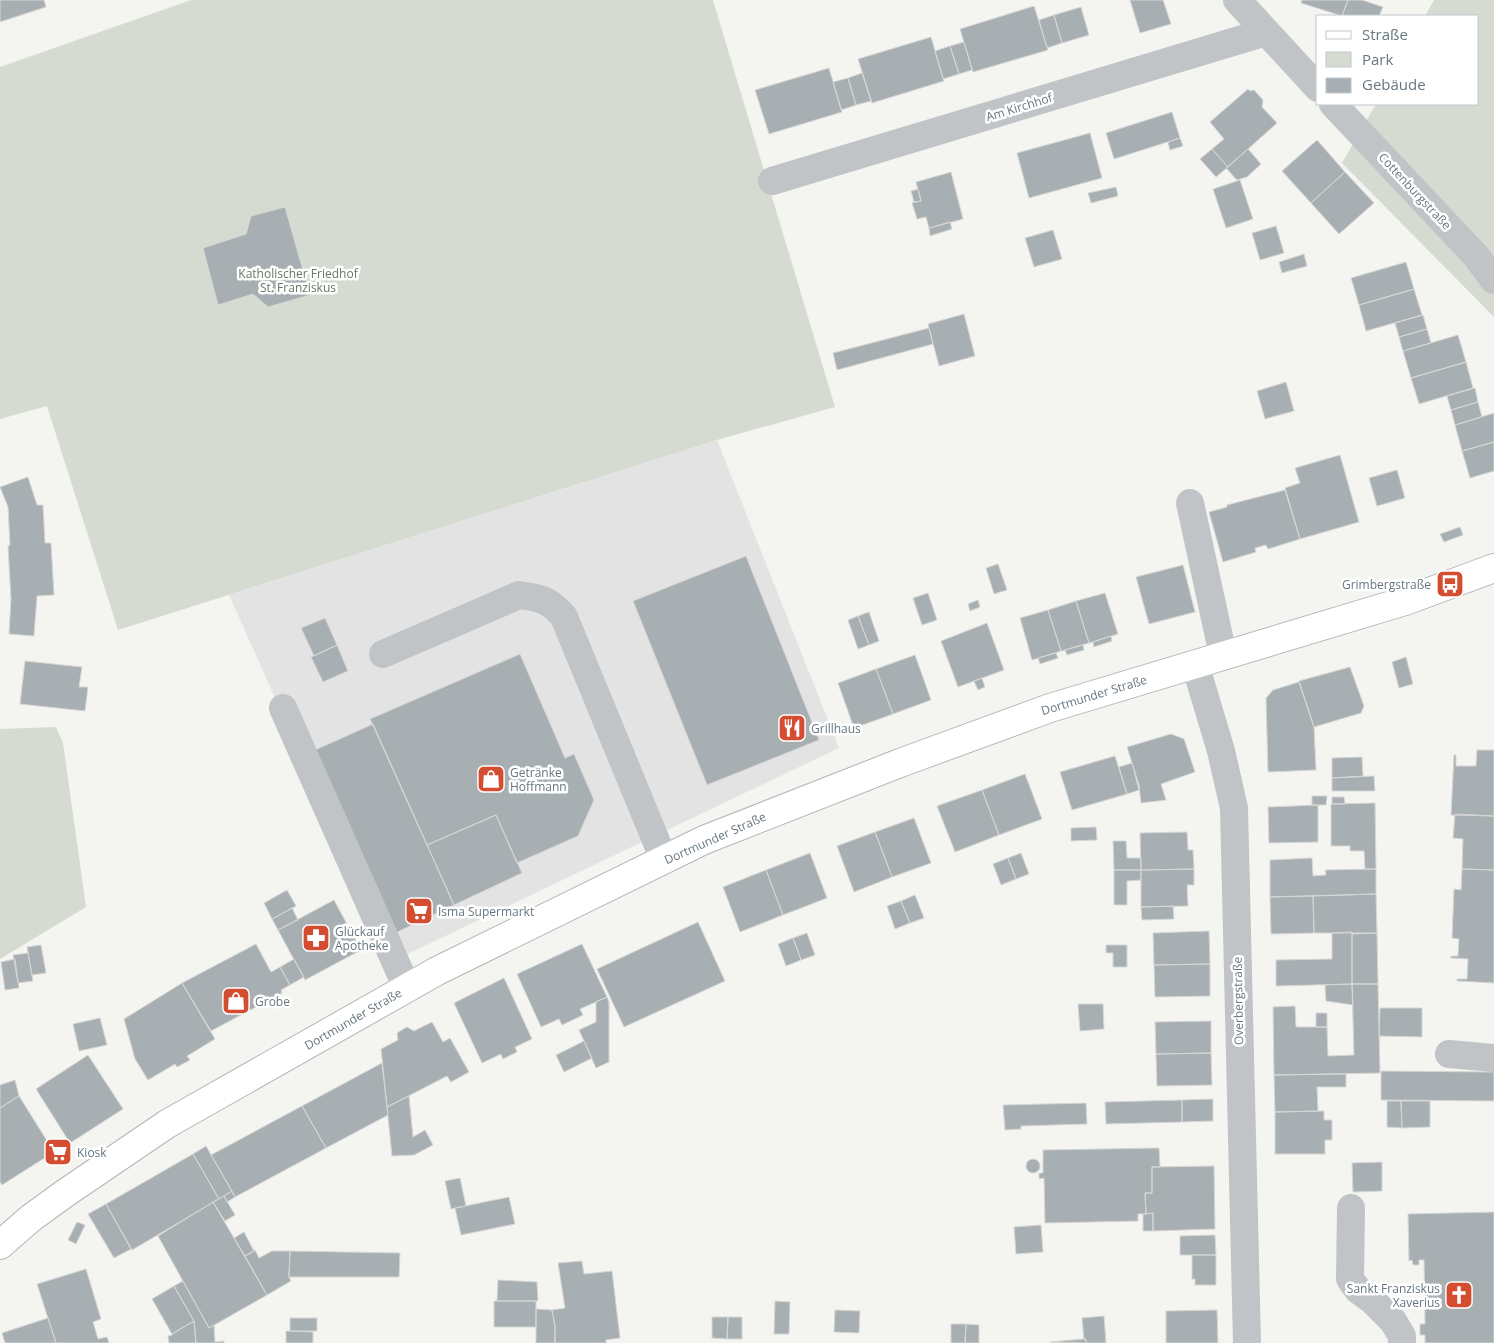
<svg xmlns="http://www.w3.org/2000/svg" width="1494" height="1343" viewBox="0 0 1494 1343" font-family="'Open Sans',sans-serif">
<style>
.built{fill:#e2e3e2}
.green{fill:#d6dbd2}
.building{fill:#a8afb3;stroke:#d6d6d4}
.lines{fill:none;stroke-linecap:round;stroke-linejoin:round}
.major-casing{stroke:#b2b6b9;stroke-width:30}
.minor{stroke:#c0c4c7;stroke-width:28}
.major{stroke:#fff;stroke-width:28}
.labels{text-anchor:middle;dominant-baseline:central;stroke-width:5;stroke-linejoin:round;paint-order:stroke}
.street-label{font-size:12px;fill:#667680;stroke:#fff}
.park-label{font-size:12px;fill:#697764;stroke:#fff}
.poi-label{font-size:12px;fill:#667680;stroke:#fff;text-anchor:start}
</style>
<rect width="100%" height="100%" fill="#f4f4f1"/>
<!-- built -->
<path class="built" d="M717,440l122,308 -446,213 -164,-366z"/>
<!-- green -->
<path class="green" d="M191,0h522l122,407 -118,33 -599,190 -71,-224 -47,13v-352z
M1434,0h60v317l-152,-154 34,-59h102v-88h-53z
M56,727l7,16 23,164 -86,52v-230z"/>
<!-- building -->
<path class="building" d="M0,0h44l2,7 -46,15z
M1130,0h33l8,24 -31,9z
M1302,0h46l-6,16 -41,-13z
M1348,0h14l21,7 -4,9h-37z
M1034,6l14,44 -75,22 -13,-43z
M1081,7l8,28 -27,8 -8,-28z
M1054,15l8,28 -15,5 -8,-28z
M931,37l13,44 -72,22 -14,-44z
M964,42l8,28 -13,4 -9,-28z
M950,46l9,28 -16,5 -8,-28z
M829,68l13,44 -73,22 -14,-44z
M862,73l9,28 -15,4 -8,-27z
M848,78l8,27 -15,5 -8,-28z
M1248,89l2,2 4,-1 9,10 -1,7 15,16 -49,44 -16,-18 12,-10 -14,-17z
M1172,112l8,26 -66,21 -8,-26z
M1090,133l12,45 -73,20 -12,-45z
M1180,138l3,8 -13,4 -2,-8z
M1317,140l28,32 -34,31 -29,-32z
M1212,149l16,18 -12,10 -16,-18z
M1248,149l13,15 -14,13 -10,3 -11,-12z
M951,172l12,47 -34,9 -3,-11 -9,2 -5,-16 9,-2 -5,-19z
M1345,172l29,31 -35,31 -28,-31z
M1240,180l13,39 -27,9 -13,-39z
M1116,187l2,9 -27,7 -3,-10z
M918,189l3,12 -7,1 -3,-11z
M285,207l25,88 -42,12 -15,-13 -35,11 -15,-57 43,-14 5,-18z
M950,222l2,7 -22,7 -1,-8z
M1276,226l8,27 -24,7 -8,-27z
M1053,230l9,29 -28,8 -9,-29z
M1304,254l3,12 -25,7 -3,-11z
M1406,262l8,27 -55,16 -8,-27z
M1414,289l8,26 -56,16 -7,-26z
M964,314l11,42 -36,10 -11,-42z
M1423,315l4,14 -28,8 -4,-14z
M929,328l4,16 -96,26 -4,-17z
M1427,329l4,14 -28,8 -4,-14z
M1458,335l8,27 -55,16 -8,-27z
M1466,362l7,26 -54,16 -8,-26z
M1286,382l8,29 -29,8 -8,-28z
M1475,388l3,14 -27,8 -4,-14z
M1478,402l4,15 -27,8 -4,-15z
M1494,413v29l-32,9 -7,-26z
M1494,442v29l-24,7 -8,-27z
M1340,455l19,67 -59,17 -15,-51 15,-5 -5,-15z
M1397,470l8,28 -28,8 -8,-28z
M28,477l9,28h6l2,38h6l3,52 -17,1 -3,40 -25,-2 2,-35 -3,-53 2,-1 -2,-38 -8,-20z
M1285,490l15,49 -32,10 -2,-4 -11,3 1,4 -33,10 -14,-50 18,-5v-2z
M1460,527l3,8 -19,7 -4,-8z
M746,556l73,184 -112,45 -74,-184z
M998,564l9,26 -13,4 -8,-26z
M1183,565l12,47 -46,12 -13,-47z
M928,593l9,27 -15,5 -9,-27z
M1105,593l13,41 -29,9 -13,-42z
M978,600l2,7 -10,4 -2,-7z
M1076,601l13,42 -28,8 -13,-41z
M1048,610l13,41 -29,9 -12,-42z
M869,612l10,29 -10,4 -11,-29z
M858,616l11,29 -11,4 -10,-29z
M325,618l12,27 -23,11 -13,-28z
M987,623l17,47 -46,17 -17,-46z
M1111,636l1,5 -18,6 -1,-5z
M337,645l11,26 -25,11 -12,-25z
M1083,645l1,5 -17,5 -2,-5z
M1056,653l2,5 -18,6 -2,-6z
M520,654l45,104 9,-4 20,46 -16,36 -61,27 -21,-48 -69,30 -57,-126z
M915,655l16,45 -38,14 -17,-45z
M1406,657l7,27 -14,4 -7,-26z
M25,661l57,6 -3,20h9l-3,24 -65,-7z
M1350,667l14,39 -3,7 -47,14 -15,-46z
M876,669l17,45 -39,14 -16,-45z
M982,678l3,9 -7,3 -4,-9z
M1299,682l15,45 2,43 -48,2 -2,-74 7,-8z
M373,724l81,181 -65,31 -83,-182z
M1171,734l13,5 11,33 -34,12 5,16 -25,3 -2,-18 -12,-38z
M1477,750h17v66l-43,-1 3,-60h2v11h20z
M1115,756l12,38 -55,16 -12,-38z
M1362,757l1,19 -31,2v-20z
M1132,763l7,27 -12,4 -8,-27z
M1025,774l17,45 -43,16 -17,-45z
M1374,776l1,15h-43v-13z
M982,790l17,45 -44,17 -18,-46z
M1312,796h15l-1,9h-14z
M1332,797h12l1,7h-13z
M1375,803l1,66h-11l-1,-18h-14v-5h-19v-42z
M1318,805v37l-49,1 -1,-36z
M1455,814l39,2v54l-32,-1 1,-30 -10,-1z
M496,815l26,58 -68,32 -27,-60z
M914,818l17,45 -39,14 -17,-45z
M1096,827l1,13 -26,1v-13z
M875,832l17,45 -38,15 -17,-46z
M1187,832l1,18h5l1,19 -53,1 -1,-37z
M1113,841h13l1,17h14v12h-27z
M810,853l17,45 -44,17 -17,-45z
M1021,853l8,21 -13,5 -8,-21z
M1008,858l8,21 -15,6 -8,-21z
M1312,858l1,18 13,-1 -1,-5 51,-1v25l-106,3v-37z
M1194,869v16h-7l1,21 -47,1v-37z
M1462,869l32,1v113l-37,-2v-2h10l1,-20 -17,-1v-2h7l1,-17 -7,-1 2,-49 7,1z
M766,870l17,45 -43,17 -17,-45z
M1114,870h27v10l-14,1v24h-13z
M287,890l9,16 -24,13 -8,-16z
M1376,894l1,39h-63l-1,-37z
M915,895l9,23 -14,5 -9,-22z
M1313,896l1,37 -43,1 -1,-37z
M334,900l27,50 -56,30 -27,-50z
M901,901l9,22 -15,6 -8,-23z
M1173,906l1,13 -32,1 -1,-13z
M292,908l6,12 -20,10 -6,-11z
M698,922l27,59 -101,46 -27,-58z
M1209,931l1,33 -56,1 -1,-32z
M1352,932v52l-76,2v-26l56,-1v-26z
M807,933l8,22 -14,5 -8,-22z
M1377,933l1,51h-26v-50z
M793,938l8,22 -15,6 -8,-22z
M256,944l15,28 9,-5 10,18 -9,5 1,3 -71,38 -29,-48z
M582,944l25,53 -27,12 3,6 -21,10 -3,-6 -18,8 -24,-53z
M41,945l5,28 -14,2 -5,-28z
M1106,945h21v22h-14v-14h-7z
M28,953l5,28 -15,2 -5,-28z
M15,959l4,29 -14,2 -4,-28z
M294,959l10,18 -14,8 -10,-18z
M1210,964v32l-55,1 -1,-32z
M504,978l28,61 -17,8 2,5 -14,7 -2,-5 -19,9 -28,-60z
M182,983l33,56 -28,17 3,4 -13,7 -2,-3 -27,16 -13,-21 -11,-40z
M1352,984h26l2,89 -106,2 -1,-68 22,-1 1,21h31l1,29 26,-1z
M1352,984l1,21 -27,-4 -1,-16z
M607,997l2,5v60l-13,6 -17,-38 17,-8v-20z
M1078,1004h25l1,25 -24,2z
M1380,1008h42v29l-43,-1z
M1316,1013h11v14h-11z
M100,1018l7,27 -28,6 -6,-27z
M1211,1021v32l-55,1 -1,-32z
M432,1022l11,20 7,-4 19,34 -18,10 -4,-6 -60,31 -6,-58 17,-9 -1,-7 10,-6 7,4z
M584,1041l8,17 -28,14 -8,-17z
M1211,1053l1,32 -55,1 -1,-32z
M88,1055l35,54 -53,34 -34,-54z
M382,1063l6,52 -62,33 -24,-42z
M1381,1071l113,1v29l-113,-1z
M1346,1074v13h-29l1,24 -43,1 -1,-37z
M15,1080l4,16 -19,12v-23z
M19,1096l35,56 -52,33 -2,-3v-74z
M409,1096l4,41 12,-7 8,15 -19,10 -22,1 -5,-49z
M1213,1099v22l-31,1v-22z
M1182,1100v22l-76,2 -1,-22z
M1387,1101h14l1,27 -15,-1z
M1401,1101h29v26l-28,1z
M1086,1103l1,21 -66,2v3l-16,1 -2,-25z
M302,1106l24,42 -91,49 -24,-42z
M1324,1111v9h8v20h-7v14h-50v-42z
M206,1146l26,45 -13,8 -26,-45z
M1159,1148l1,19h-8v26h-7l1,21h-8v7l-93,2 -1,-45 -5,1v-6h4v-23z
M193,1154l26,45 -87,51 -26,-46z
M1026 1166a7 7 0 1 1 14 0a7 7 0 1 1-14 0Z
M1382,1162v29l-29,1 -1,-29z
M1214,1166l1,63 -62,2v-18l-7,1 -1,-21h7v-26z
M460,1178l6,28 -15,3 -6,-28z
M232,1191l3,6 -8,5 -3,-6z
M224,1196l11,19 -10,6 -12,-19z
M509,1197l6,27 -54,11 -6,-27z
M213,1202l54,93 -58,33 -51,-92z
M106,1204l25,45 -17,9 -26,-44z
M1494,1212v131h-69v-8h-5v-11h5l-1,-64h-5v5h-6l-1,-5 -3,1 -1,-47z
M1153,1213v18h-10v-17z
M77,1222l8,3 -9,19 -8,-4z
M1041,1225l2,27 -27,2 -2,-27z
M244,1232l10,19 -9,5 -11,-18z
M1215,1235l1,20h-36v-19z
M255,1250l4,8 13,-7h18l-1,26 2,4 -24,14 -22,-39z
M290,1251l110,2 -1,24h-110z
M1192,1255h24v30h-21v-6h-3z
M582,1261l2,13 28,-3 8,67 -14,2v3h-51v-17l-3,-16 13,-2 -7,-45z
M86,1269l15,50 -8,3 5,17 9,-2 2,6h-53l-19,-59z
M498,1280l39,2 1,19h-41z
M183,1281l26,47 5,-3 1,17 9,-1v2h-28l-2,-22 -20,-35z
M174,1286l20,35 -22,13 -20,-35z
M494,1301h42v26h-42z
M775,1301l15,1 -1,32h-15z
M536,1309l16,1 3,16v17h-19z
M835,1310l25,1 -1,22 -25,-1z
M1217,1310l1,33h-52v-32z
M1104,1316l2,27h-20v-4h-2l-2,-21z
M712,1317h16l-1,22 -15,-1z
M728,1317h14v22h-15z
M48,1318l8,25h-51l-3,-10z
M290,1318h27v13h-27z
M194,1321l2,22h-27l-1,-7 4,-1v-1z
M951,1324h15l-1,19h-14z
M966,1324l13,1v18h-14z
M286,1331l27,1v11h-27z
M1084,1339h2v4l-36,-1z"/>
<g class="lines">
<defs>
<path id="major" d="M0,1245l31,-27 33,-24 103,-70 270,-153 267,-131 196,-77 150,-55 355,-107 89,-33"/>
</defs>
<!-- major casing -->
<use href="#major" class="major-casing"/>
<!-- minor -->
<path class="minor" d="M1237,0l81,88
M1333,104l143,152 18,24
M772,181l494,-149
M1190,503l33,152
M383,654l136,-59c22,3 31,5 45,22l100,243
M1195,664l26,87 13,57 13,535
M283,708l124,280
M1449,1054l45,4
M1351,1208l-1,71 8,11 15,11 20,20 9,15v7"/>
<!-- major -->
<use href="#major" class="major"/>
</g>
<!-- icons -->
<defs>
<symbol id="bus-square" viewBox="-11 -11 22 22"><rect x="-9" y="-9" width="18" height="18" rx="4" fill="#d54d30" stroke="#fff"/><path d="M-5-6H5V4H4V6H2V4H-2V6H-4V4H-5ZM-3.5-4V0h7V-4ZM-3.5 1.2v1.5H-2V1.2ZM2 1.2v1.5H3.5V1.2Z" fill="#fff"/></symbol>
<symbol id="restaurant-square" viewBox="-11 -11 22 22"><rect x="-9" y="-9" width="18" height="18" rx="4" fill="#d54d30" stroke="#fff"/><path d="M-5-6h1v4h1v-4h1v4h1v-4h1v5L-1.5 .5V6h-2V.5L-5-1ZM5-6V6H3V1.5H1.5Q1.5-4 5-6Z" fill="#fff"/></symbol>
<symbol id="shop-square" viewBox="-11 -11 22 22"><rect x="-9" y="-9" width="18" height="18" rx="4" fill="#d54d30" stroke="#fff"/><path d="M-5-2.5h2.3a2.7 3.5 0 0 1 5.4 0H5L5.5 6h-11ZM-1.5-2.5h3a1.5 2.3 0 0 0-3 0Z" fill="#fff"/></symbol>
<symbol id="supermarket-square" viewBox="-11 -11 22 22"><rect x="-9" y="-9" width="18" height="18" rx="4" fill="#d54d30" stroke="#fff"/><path d="M-6-5.5h2.5l.6 2H6L4.5 2H-2.5L-4.4-4H-6ZM-1.5 3.2a1.3 1.3 0 1 0 .1 0ZM3 3.2a1.3 1.3 0 1 0 .1 0Z" fill="#fff"/></symbol>
<symbol id="pharmacy-square" viewBox="-11 -11 22 22"><rect x="-9" y="-9" width="18" height="18" rx="4" fill="#d54d30" stroke="#fff"/><path d="M-2-6h4v4h4v4h-4v4h-4v-4h-4v-4h4Z" fill="#fff"/></symbol>
<symbol id="church-square" viewBox="-11 -11 22 22"><rect x="-9" y="-9" width="18" height="18" rx="4" fill="#d54d30" stroke="#fff"/><path d="M-1.2-6h2.4v3.5h3.3v2.4h-3.3V6h-2.4V-.1h-3.3v-2.4h3.3Z" fill="#fff"/></symbol>
</defs>
<g fill-rule="evenodd">
<use href="#bus-square" x="1434" y="568" width="32" height="32"/>
<use href="#restaurant-square" x="776" y="712" width="32" height="32"/>
<use href="#shop-square" x="475" y="763" width="32" height="32"/>
<use href="#supermarket-square" x="403" y="895" width="32" height="32"/>
<use href="#pharmacy-square" x="300" y="922" width="32" height="32"/>
<use href="#shop-square" x="220" y="985" width="32" height="32"/>
<use href="#supermarket-square" x="42" y="1136" width="32" height="32"/>
<use href="#church-square" x="1443" y="1279" width="32" height="32"/>
</g>
<g class="labels">
<!-- street labels -->
<g class="street-label">
<text transform="translate(1019 107) rotate(-17)">Am Kirchhof</text>
<text transform="translate(1415 191) rotate(47)">Cottenburgstraße</text>
<text transform="translate(1094 695) rotate(-17)">Dortmunder Straße</text>
<text transform="translate(715 838) rotate(-24)">Dortmunder Straße</text>
<text transform="translate(1238 1001) rotate(-91)">Overbergstraße</text>
<text transform="translate(353 1019) rotate(-30)">Dortmunder Straße</text>
</g>
<!-- park labels -->
<g class="park-label">
<text x="298" y="273">Katholischer Friedhof<tspan x="298" dy="14">St. Franziskus</tspan></text>
</g>
<!-- poi labels -->
<g class="poi-label">
<text x="1431" y="584" text-anchor="end">Grimbergstraße</text>
<text x="811" y="728">Grillhaus</text>
<text x="510" y="772">Getränke<tspan x="510" dy="14">Hoffmann</tspan></text>
<text x="438" y="911">Isma Supermarkt</text>
<text x="335" y="931">Glückauf<tspan x="335" dy="14">Apotheke</tspan></text>
<text x="255" y="1001">Grobe</text>
<text x="77" y="1152">Kiosk</text>
<text x="1440" y="1288" text-anchor="end">Sankt Franziskus<tspan x="1440" dy="14">Xaverius</tspan></text>
</g>
</g>
<!-- legend -->
<rect x="1316" y="15" width="162" height="90" fill="#ffffff" stroke="#c2c8cc"/>
<rect x="1326" y="31" width="25" height="8" fill="#ffffff" stroke="#c2c8cc"/>
<text x="1362" y="40" font-size="15" fill="#667680">Straße</text>
<rect x="1326" y="52" width="25" height="15" fill="#d6dbd2" stroke="#c2c8cc"/>
<text x="1362" y="65" font-size="15" fill="#667680">Park</text>
<rect x="1326" y="78" width="25" height="15" fill="#a8afb3" stroke="#c2c8cc"/>
<text x="1362" y="90" font-size="15" fill="#667680">Gebäude</text>
</svg>
